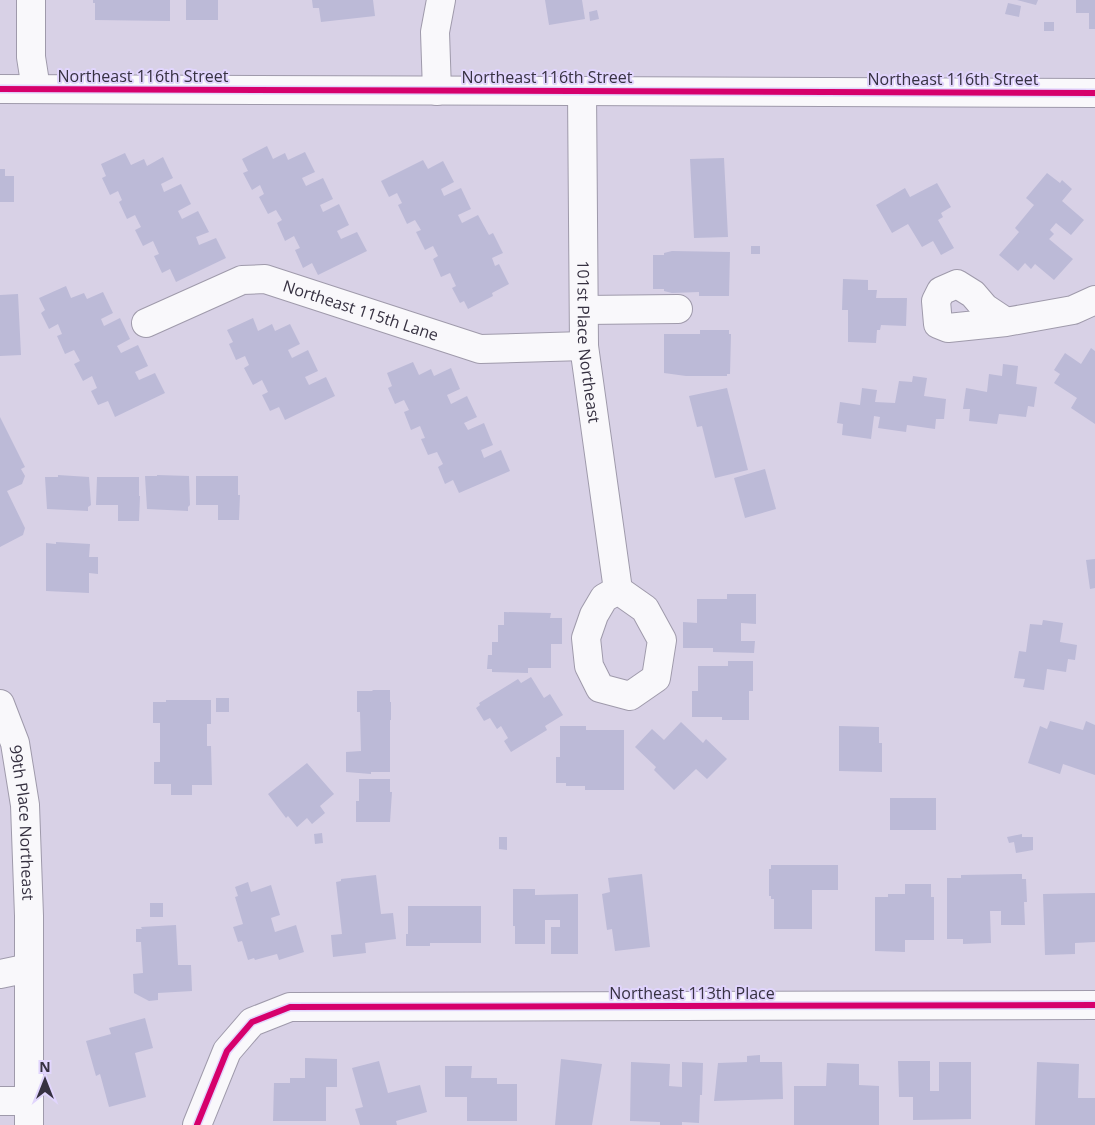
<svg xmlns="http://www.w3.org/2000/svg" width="1095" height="1125" viewBox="0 0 1095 1125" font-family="'Open Sans',sans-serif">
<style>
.building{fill:#bcbad7}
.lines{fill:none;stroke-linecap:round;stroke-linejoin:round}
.minor-casing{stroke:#9f9aab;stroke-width:30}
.minor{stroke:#f9f8fb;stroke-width:28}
.cycleway-casing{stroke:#e1d5fd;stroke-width:9}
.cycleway{stroke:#d6006c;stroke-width:6}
.labels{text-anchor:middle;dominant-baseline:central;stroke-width:4;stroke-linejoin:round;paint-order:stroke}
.street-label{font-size:16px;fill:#363141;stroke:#e1d5fd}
</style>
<rect width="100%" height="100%" fill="#d8d1e6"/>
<!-- building -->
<path class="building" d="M93,0h77v21l-75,-1v-17h-2z
M186,0h32v20h-32z
M312,0h61l2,16 -54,6 -2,-14h-6z
M545,0h37l3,19 -36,6z
M1017,0h21l-2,5z
M1076,0h19v29h-6v-16h-13z
M1008,3l13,3 -2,11 -14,-3z
M597,10l2,9 -9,2 -1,-9z
M1044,22h10v9h-10z
M267,146l6,13 12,-6 3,7 17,-8 10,20 -13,6 4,8 17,-8 10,21 -13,6 3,7 16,-8 10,21 -12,6 4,8 16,-7 10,19 -49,24 -6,-12 -9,5 -8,-18 5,-2 -6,-12 -9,5 -8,-18 5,-3 -6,-10 -8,4 -9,-17 5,-3 -4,-9 -8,5 -9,-17 5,-2 -6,-12z
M125,153l6,12 13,-6 3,7 16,-9 10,21 -12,6 3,8 17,-8 10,20 -13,7 4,8 16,-8 11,21 -13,5 3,8 17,-7 10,20 -50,24 -6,-13 -8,4 -8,-17 5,-2 -6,-13 -10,5 -8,-16 6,-3 -6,-12 -8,4 -8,-17 3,-2 -4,-9 -8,4 -8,-17 4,-2 -5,-12z
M724,158l4,79 -34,1 -4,-79z
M423,160l5,9 15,-8 11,21 -13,7 3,7 17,-8 10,21 -13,6 4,8 16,-8 11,20 4,-2 10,20 -11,5 3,8 4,-2 10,20 -17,9 1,3 -25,13 -4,-8 -4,2 -8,-15 4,-2 -6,-13 -9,4 -8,-18 5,-3 -5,-10 -8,4 -9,-18 5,-2 -6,-10 -8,4 -9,-19 4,-2 -5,-10 -8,4 -8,-16z
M0,169h5v7h9v26h-14z
M1047,173l13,10 2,-3 10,9 -10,12 22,19 -13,15 -15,-12 -6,7 4,4 -5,5 24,20 -19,21 -19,-16 -4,5 -6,-6 -7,8 -19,-16 20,-23 -4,-4 19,-23 -8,-7z
M937,183l14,24 -10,6 2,4 -5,3 16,28 -13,7 -8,-14 -11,6 -14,-23 -16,9 -16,-28 29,-17 5,9z
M751,246h9v8h-9z
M672,251l58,1 -1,44h-30v-4l-27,1 -8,-2v-2h-11v-34h11v-2z
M843,279l25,1v10h9l-1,8h31l-1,28 -25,-1 -1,5h-3l-1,13 -28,-1v-32h-6z
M66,286l5,12 13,-5 3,6 16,-7 10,21 -12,6 3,7 16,-8 10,21 -13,7 4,7 17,-8 10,21 -13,6 4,8 16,-7 10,20 -50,24 -7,-16 -10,4 -7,-14 6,-3 -5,-12 -9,5 -9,-17 6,-3 -6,-11 -9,4 -8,-18 5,-2 -4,-10 -9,5 -8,-16 4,-3 -6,-12z
M18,294l3,61 -21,1v-61z
M253,318l5,13 14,-7 3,7 15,-7 10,20 -12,6 4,8 16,-8 10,21 -13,6 4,8 17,-8 9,19 -50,24 -6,-13 -9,4 -8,-16 6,-3 -6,-12 -9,5 -9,-17 5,-3 -4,-9 -9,4 -7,-16 4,-2 -6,-12z
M700,330h29v4h2l-1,40h-3v2h-41l-22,-3v-39h36z
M1091,348l4,3v73l-24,-16 6,-10 -23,-15 6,-9 -6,-4 11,-17 16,11z
M413,362l6,13 12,-6 3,7 17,-8 9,21 -13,6 4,9 16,-8 10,21 -13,6 4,7 16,-7 9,22 -12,5 3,8 17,-8 9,21 -51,22 -6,-13 -8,4 -7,-17 5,-3 -6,-12 -9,3 -7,-16 4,-1 -5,-12 -9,4 -7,-18 5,-2 -5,-10 -9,4 -7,-16 4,-2 -5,-13z
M1003,364l15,2 -2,18 21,3 -3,20 -6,-1 -2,11 -27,-3 -2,10 -28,-3 1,-12h-7l3,-21 21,4 2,-18 13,2z
M913,376l14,2 -3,18 22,3 -2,20h-8l-1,10 -28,-4 -1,7 -28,-4 2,-11 -6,-1 -3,23 -29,-4 1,-11 -6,-1 3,-21 20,3 2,-17 15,2 -2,12 20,1 4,-22 13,1z
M727,388l21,82 -33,8 -13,-52 -5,1 -8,-31z
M0,417l25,50 -4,2 4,7 -3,8 -15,7 18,37 -2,7 -23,12z
M765,469l11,40 -31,9 -11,-40z
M58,475l31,2 2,28 -3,2v4l-41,-2 -2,-32h13z
M157,475l32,1 1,29 -2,2v4l-41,-2 -2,-33h12z
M196,476h42v19h2l-1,25h-21v-15h-22z
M97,477h42v19h1l-1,25h-21v-16h-22z
M56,542l34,2 -1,13h9v17l-9,-1v20l-43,-2v-48l10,1z
M1095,559v29l-5,1 -4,-29z
M727,594h29v30l-15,-1v18h14l-1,12 -41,-1v-4h-30v-26l14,1v-24h30z
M504,612l47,1 -1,5h12v26h-11v24h-23v5l-36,-1v-3h-5l1,-14h4v-13h6v-17h6z
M1043,620l20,3 -3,19 17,3 -2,15 -7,-1 -2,13 -19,-3 -3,21 -21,-3 2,-8 -11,-1 5,-27 7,1 4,-28 12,1z
M728,661h25v30h-4v29h-27v-3h-30v-26h6v-25h30z
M531,677l13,21 6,-4 13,21 -18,11 2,4 -36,22 -7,-11 4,-3 -7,-12 -4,3 -7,-11 -6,3 -8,-13 4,-3 -1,-2 39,-24 3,4z
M372,690h18v12h1v18h-1v52h-19v2l-25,-2v-20l15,-1 -1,-39h-3v-21h16z
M216,698h13v14h-13z
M166,700h45v24h-4v22h4l1,39h-20v10h-21v-11h-17v-22h6v-39h-7v-21h13z
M1050,721l33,9 3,-9 9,4v50l-32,-11 -3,10 -32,-11 12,-37 7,3z
M681,722l22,21 3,-4 21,20 -20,20 -11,-10 -22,21 -20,-20 2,-3 -21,-20 17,-18 12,11z
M560,726h26v4h38v60h-39v-4h-19v-3h-10v-26h4z
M839,726l40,1v16h3v29l-43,-1z
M307,763l27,31 -14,12 5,7 -13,11 -5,-6 -10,9 -9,-11 -2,2 -18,-24z
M359,779h31v13h2l-2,30h-34v-21h3z
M890,798h46v32h-46z
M322,833l1,10 -8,1 -1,-10z
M1022,834v3h11v13l-17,3 -2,-11 -5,1 -2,-6z
M499,837h8v13l-8,-1z
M771,865h67v25h-26v39h-38v-30h-3v-3h-2v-27h2z
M642,874l8,73 -35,4 -3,-22 -5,1 -5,-36 8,-2 -2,-14z
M1022,874v5h4l1,23h-3l1,23h-24v-14h-11l1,32 -28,1v-5h-16v-61h14v-3z
M376,875l5,39 12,-1 3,26 -31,4 1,10 -33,4 -2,-22 11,-1 -6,-52 5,-1v-2z
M248,882l3,10 20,-7 9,30 -9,3 4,14 21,-7 8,27 -25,8 -2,-6 -22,6 -1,-2 -6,2 -6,-19 -4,1 -5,-15 10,-3 -8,-27 3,-1 -3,-9z
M905,884h26v13h3v43h-29v12l-30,-1v-54h13v-3h17z
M513,889h22v6l43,-1v60h-27v-27h9v-7h-15v24h-30v-18h-2z
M1095,893v49l-20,1v11l-30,1 -2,-61z
M150,903h13v14h-13z
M408,906h73v37h-51v3h-24v-12h2z
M176,925l2,40h13l1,26 -34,2v7l-9,1 -15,-8 -1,-19 10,-1 -2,-31h-5v-13h6l-1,-2z
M145,1018l8,30 -18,5 11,44 -37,10 -9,-33 -4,2 -10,-35 25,-7 -2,-6z
M760,1055v7h22l1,37 -69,2 4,-38 29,-1v-6z
M305,1058l32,1v28h-11v34h-53l1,-38h16v-5h15z
M561,1059l41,5 -10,61h-37z
M379,1061l9,32 32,-8 7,27 -31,9 1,4h-37l-5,-16 8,-2 -11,-39z
M898,1061h32v30h9v-29h32v57l-58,1v-23h-14z
M631,1062l39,2 -1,22 13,1v-25l21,1 -1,32h-2l-1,28 -17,-1v3h-22v-3l-30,-1z
M1037,1062l42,2 -1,34h17v27h-60z
M827,1063l32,1v21l20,1v39h-85v-39h32z
M445,1066h27l-1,12h26v6h20v37h-50v-24h-22z"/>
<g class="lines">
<defs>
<g id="minor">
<path d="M31,0v57l5,32"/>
<path d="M0,89l1095,4"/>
<path d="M437,91l-2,-59 6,-32"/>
<path id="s1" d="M582,91l2,255 34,244 27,19 17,31 -6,38 -26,18 -30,-8 -11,-22 -3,-28 8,-23 10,-17 14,-8"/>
<path d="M584,310l94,-1"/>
<path d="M1006,322l-21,-14 -12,-14 -16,-10 -16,7 -5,10 2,23 10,4 58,-6 67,-12 22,-10"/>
<path id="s2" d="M146,323l96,-43 23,-1 215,70 104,-3"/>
<path id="s3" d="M0,704l15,39 10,62 4,111v209"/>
<path d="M0,974l29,-6"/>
<path d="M0,1101h29"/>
<path d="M197,1125l30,-74 25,-29 38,-15 805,-2"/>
</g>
</defs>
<!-- minor casing -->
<use href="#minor" class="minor-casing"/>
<!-- minor -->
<use href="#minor" class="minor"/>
<defs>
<path id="cycleway" d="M0,89l1095,4
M197,1125l30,-74 25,-29 38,-15 805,-2"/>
</defs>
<!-- cycleway casing -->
<use href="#cycleway" class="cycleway-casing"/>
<!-- cycleway -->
<use href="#cycleway" class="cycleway"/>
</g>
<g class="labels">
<!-- street labels -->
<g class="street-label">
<text x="143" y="76">Northeast 116th Street</text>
<text x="547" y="77">Northeast 116th Street</text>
<text x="953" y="79">Northeast 116th Street</text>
<text stroke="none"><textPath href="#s2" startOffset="229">Northeast 115th Lane</textPath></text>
<text stroke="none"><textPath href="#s1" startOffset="251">101st Place Northeast</textPath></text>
<text stroke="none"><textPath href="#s3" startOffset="122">99th Place Northeast</textPath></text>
<text x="692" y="993">Northeast 113th Place</text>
</g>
</g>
<!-- north arrow -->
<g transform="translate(45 1080)" stroke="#e1d5fd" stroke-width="4" paint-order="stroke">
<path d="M0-4L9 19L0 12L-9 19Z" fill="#363141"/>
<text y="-8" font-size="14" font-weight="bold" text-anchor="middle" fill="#363141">N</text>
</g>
</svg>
